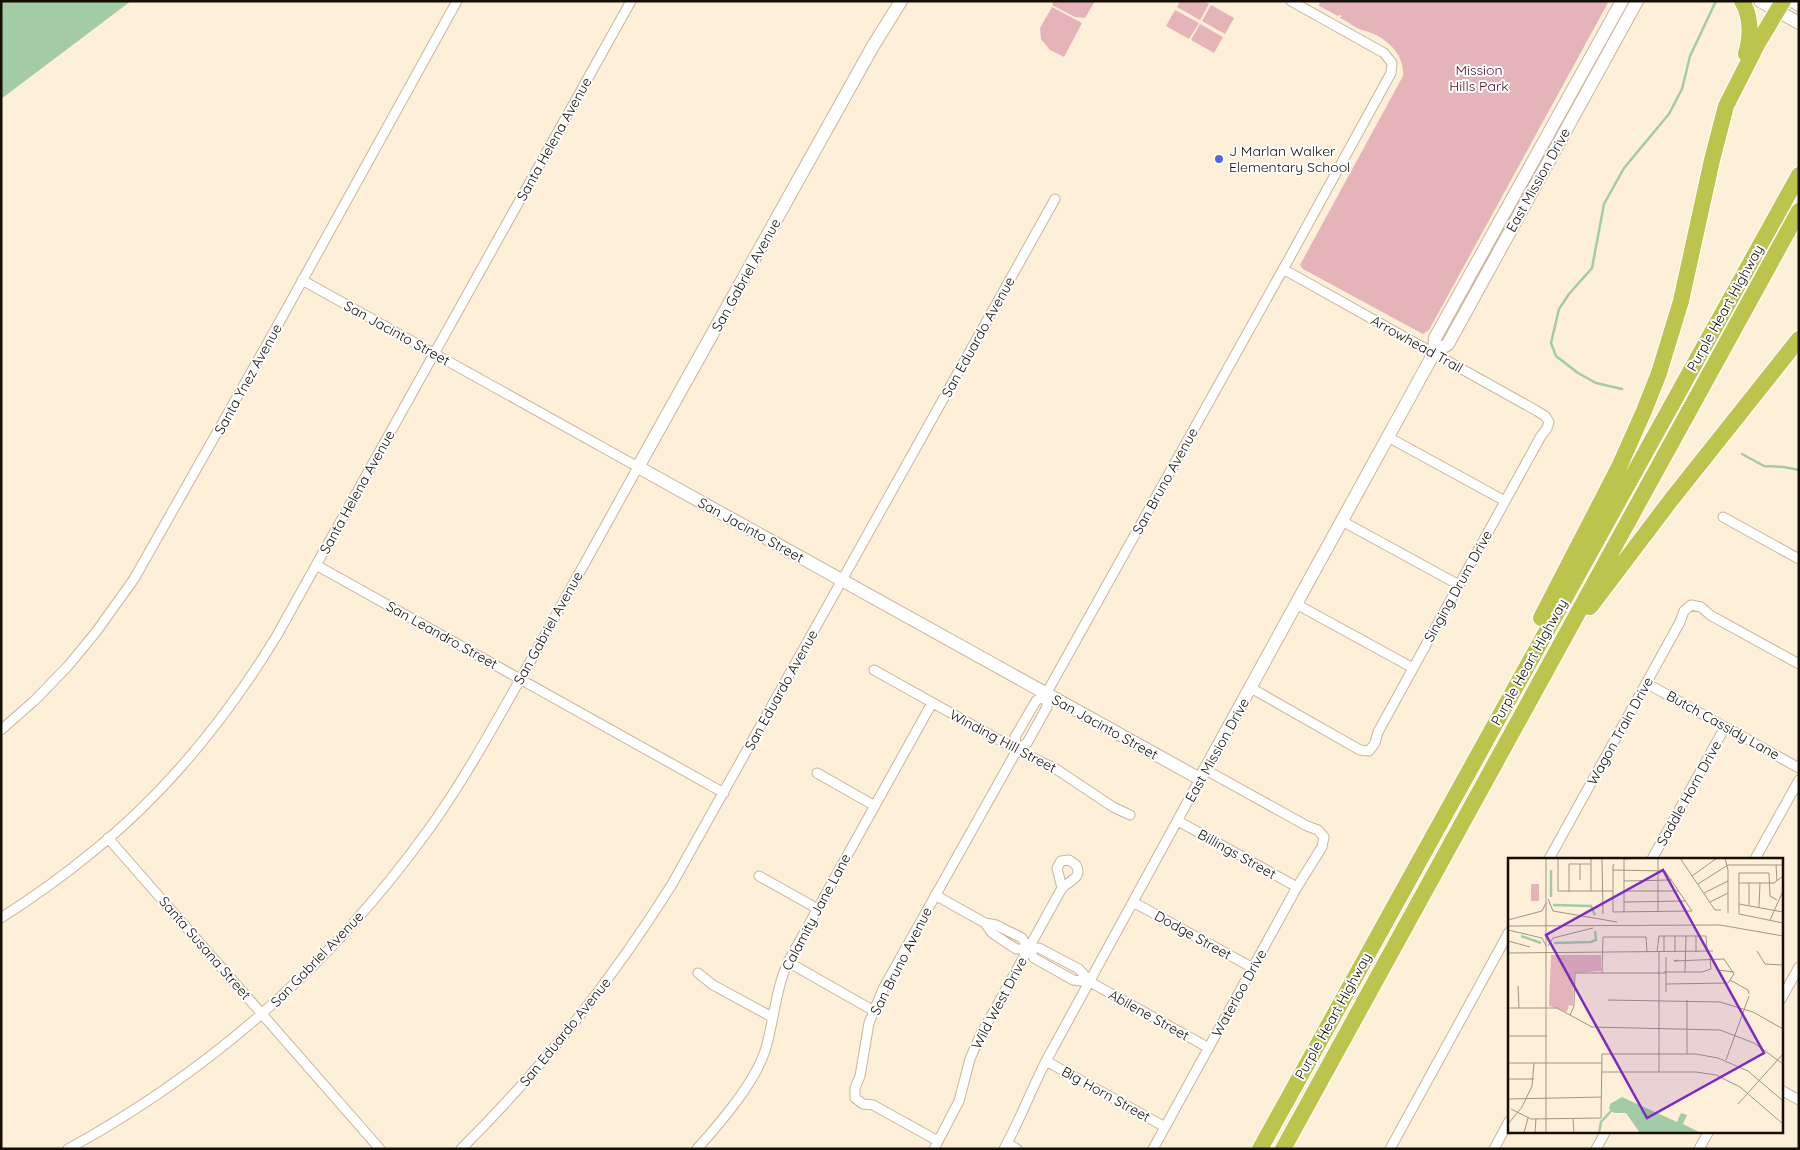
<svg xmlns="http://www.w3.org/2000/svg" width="1800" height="1150" viewBox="0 0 1800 1150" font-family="Quicksand,sans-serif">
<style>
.green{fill:#e5b4b9}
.water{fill:#a3cba6}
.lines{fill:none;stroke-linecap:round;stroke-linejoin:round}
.stream{stroke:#a3cba6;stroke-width:2.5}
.street-casing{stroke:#c8b69b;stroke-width:11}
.secondary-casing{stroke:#c8b69b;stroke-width:14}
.highway-casing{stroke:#fff;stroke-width:18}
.street{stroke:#fff;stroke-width:9}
.secondary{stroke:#fff;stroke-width:12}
.highway{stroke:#bcc44e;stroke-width:16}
.poi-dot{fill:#4a6ade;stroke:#fff;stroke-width:2}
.labels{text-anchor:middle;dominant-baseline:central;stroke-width:4;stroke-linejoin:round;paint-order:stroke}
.park-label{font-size:14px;fill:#510f20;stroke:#fff}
.street-label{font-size:14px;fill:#140e05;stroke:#fff}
.poi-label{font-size:14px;fill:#140e05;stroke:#fff;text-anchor:start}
.inset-river{fill:none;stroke:#a3cba6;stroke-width:2.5}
.inset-road{fill:none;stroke:#a09584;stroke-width:1}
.view{fill:#7b2cbf;fill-opacity:0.15;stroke:#7b2cbf;stroke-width:2.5}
.inset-edge{fill:none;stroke:#140e05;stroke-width:2.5}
</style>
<rect width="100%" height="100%" fill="#feefd9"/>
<!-- green -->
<path class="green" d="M1054,1h41l-10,17 -10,-1 -23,-12z
M1180,1h24l5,3 -9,16 -23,-13z
M1316,1h293l-180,329 -6,4 -120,-65 -3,-4 103,-189c2,-24 -20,-41 -41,-46 -7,-2 -15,-9 -22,-12l2,-2 -2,-1 -2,1 -19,-10 1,-3z
M1211,5l23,13 -9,16 -23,-13z
M1052,7l30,16 -18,34 -14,-7 -9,-11 -1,-11z
M1175,10l24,13 -10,16 -23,-13z
M1200,24l23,13 -9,16 -23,-13z"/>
<!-- water -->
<path class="water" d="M1,1h130l-130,98z"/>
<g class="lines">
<!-- stream -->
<path class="stream" d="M1622,389l-26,-6 -18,-10 -22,-17 -5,-13 8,-34 10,-15 23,-26 12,-64 20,-36 45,-54 13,-25 8,-33 26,-55
M1742,454l22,12 20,1 15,3"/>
<defs>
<path id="street" d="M1388,437l117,64
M1723,517l76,42
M1342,521l117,64
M316,565l408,228
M1296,604l117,64
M874,670l143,80 39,19 57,38 17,8
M1646,683l153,85
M1251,688l109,62 9,1 6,-8 3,-11 163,-296 6,-8 2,-6 -4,-6 -8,-5 -254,-142
M1,730l34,-30 33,-34 28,-34 38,-53 141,-249 182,-329
M1017,750l-2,-13 21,-36 10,-7 245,-439 100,-182 1,-10 -8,-10 -93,-52
M817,773l58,33
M1178,821l119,66
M108,838l272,311
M1549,859l131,-237 4,-11 7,-6 10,2 9,8 89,49
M1652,859l73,-132
M1755,859l44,-79
M759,876l59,33
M935,895l50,28 11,2 26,13 6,10h11l40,21 11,13 119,66
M1133,902l120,66
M1,918c31,-20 61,-41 90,-65 73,-58 136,-136 185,-216l355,-636
M985,923l7,10 24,16 12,-1 6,10 39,22 17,2
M788,962l86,49
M698,973l15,12 59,32
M1781,999l18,-32
M1046,1061l119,66
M1781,1090l18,10
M938,1141l-65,-36 -10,-1 -8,-6v-10l5,-12 9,-53 14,-34 134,-239 10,-7 20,-36 -1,-13
M1007,1143l10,6
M68,1149c144,-79 266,-188 361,-320 38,-53 69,-111 101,-167 36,-65 72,-130 108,-195l-336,-187
M461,1149c81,-80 150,-168 210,-263l384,-687
M697,1149c23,-26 57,-65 68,-98 9,-29 10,-60 23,-89l144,-259
M934,1149l25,-48 11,-42 10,-23 82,-148c8,-8 21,-10 14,-23l-7,-5 -8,1 -4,7 5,20
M1004,1149c16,-29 27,-59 42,-88l154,-282
M1153,1149l144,-262 25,-40 2,-10 -6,-7 -11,-4 -101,-56
M1390,1149l119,-217
M1494,1149l15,-28
M1596,1149l10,-18
M1699,1149l10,-18"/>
<path id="secondary" d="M901,1l-28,45 -235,421 562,312 234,-426 1,-15 187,-337
M1760,1l39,22
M1792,1l7,4
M1434,353l14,-9 189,-343"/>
<path id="highway" d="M1742,1c10,17 9,35 4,53
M1590,607l81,-107 128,-161
M1541,618l78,-151 25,-56 15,-38 22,-72 31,-141 14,-54 32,-63 25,-42
M1260,1149l539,-974
M1283,1149l516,-938"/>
</defs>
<!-- street casing -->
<use href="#street" class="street-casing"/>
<!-- secondary casing -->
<use href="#secondary" class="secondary-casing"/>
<!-- highway casing -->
<use href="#highway" class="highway-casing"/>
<!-- street -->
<use href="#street" class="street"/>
<!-- secondary -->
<use href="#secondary" class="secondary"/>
<!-- highway -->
<use href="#highway" class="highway"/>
</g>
<!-- markers -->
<circle class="poi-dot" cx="1219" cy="159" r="5"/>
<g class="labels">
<!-- park labels -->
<g class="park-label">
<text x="1479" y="70">Mission<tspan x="1479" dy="16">Hills Park</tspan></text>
</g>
<!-- street labels -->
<g class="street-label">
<text transform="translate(554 139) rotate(-61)">Santa Helena Avenue</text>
<text transform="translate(1538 180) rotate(-61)">East Mission Drive</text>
<text transform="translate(746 275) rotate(-61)">San Gabriel Avenue</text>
<text transform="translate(1725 308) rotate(-61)">Purple Heart Highway</text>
<text transform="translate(397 333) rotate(29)">San Jacinto Street</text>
<text transform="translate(978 337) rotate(-61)">San Eduardo Avenue</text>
<text transform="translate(1417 344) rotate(29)">Arrowhead Trail</text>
<text transform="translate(248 379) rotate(-61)">Santa Ynez Avenue</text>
<text transform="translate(1165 481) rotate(-61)">San Bruno Avenue</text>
<text transform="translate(357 492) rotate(-61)">Santa Helena Avenue</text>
<text transform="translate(751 530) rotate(29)">San Jacinto Street</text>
<text transform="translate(1458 586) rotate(-61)">Singing Drum Drive</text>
<text transform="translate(548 628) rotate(-61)">San Gabriel Avenue</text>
<text transform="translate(442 635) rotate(29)">San Leandro Street</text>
<text transform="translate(1529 662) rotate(-61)">Purple Heart Highway</text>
<text transform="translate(781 690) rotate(-61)">San Eduardo Avenue</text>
<text transform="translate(1723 725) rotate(29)">Butch Cassidy Lane</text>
<text transform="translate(1105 727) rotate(29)">San Jacinto Street</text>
<text transform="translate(1620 731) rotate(-61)">Wagon Train Drive</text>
<text transform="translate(1003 741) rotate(28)">Winding Hill Street</text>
<text transform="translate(1217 750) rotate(-61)">East Mission Drive</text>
<text transform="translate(1689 793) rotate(-61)">Saddle Horn Drive</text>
<text transform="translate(1237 854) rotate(29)">Billings Street</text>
<text transform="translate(816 912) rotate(-62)">Calamity Jane Lane</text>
<text transform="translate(1193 935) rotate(29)">Dodge Street</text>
<text transform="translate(205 948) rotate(49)">Santa Susana Street</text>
<text transform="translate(317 959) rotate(-46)">San Gabriel Avenue</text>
<text transform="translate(901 961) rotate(-63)">San Bruno Avenue</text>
<text transform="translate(1239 993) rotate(-61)">Waterloo Drive</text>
<text transform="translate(999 1003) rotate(-62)">Wild West Drive</text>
<text transform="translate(1149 1015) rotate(29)">Abilene Street</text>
<text transform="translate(1333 1016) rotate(-61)">Purple Heart Highway</text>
<text transform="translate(565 1032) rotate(-51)">San Eduardo Avenue</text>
<text transform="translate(1106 1094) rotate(29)">Big Horn Street</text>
</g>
<!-- poi labels -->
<g class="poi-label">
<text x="1229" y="151">J Marlan Walker<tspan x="1229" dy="16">Elementary School</tspan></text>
</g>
</g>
<!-- overview -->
<g transform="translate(1508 858)">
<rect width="275" height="275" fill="#feefd9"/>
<path d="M23,26h8v17h-8zM43,97h50v16l-27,2 -1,33 -4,-1 -2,7 -18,-6z" fill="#e5b4b9"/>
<path d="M114,239l55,25 4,-9 6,2 -4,9 18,9h-61l-14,-20h-12l-5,-4 1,-5z" fill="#a3cba6"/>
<path class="inset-river" d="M43,39v-27M45,47l38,1 4,9M13,78l20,7M46,85l37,-1 5,-2 -1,-9M91,275l2,-11 11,-12"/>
<path class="inset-road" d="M50,0v33h55M94,0l1,56M172,0l35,52h6M217,0l3,12v43M116,1l23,-1M268,7l1,16M105,12l52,1 27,40 -79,1v-46l1,-2M184,18l25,-18M72,22v-16M116,23l48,-1M231,25h35l9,-7M190,26l30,-19h55M83,33v-33M116,33h55M61,34v-28h22M196,35l24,-12M40,41l5,12 64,11M269,42l-7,-4 -1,-23h-30v41l44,9M116,44l62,-1M202,44l18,-9M231,46l44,8M241,47v-22M251,49l1,-24M116,54v-54M150,54v-54M0,62l34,-9 4,-8M262,62l13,-29M0,68l212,-1 63,11M0,72l34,8 4,8M156,78v16M167,78v16M188,78v16M40,88l5,-8 40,-10M0,90v-7l22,6M249,93l8,13 18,1M149,94l2,-16h47l1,15M0,95l205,-2M210,112l16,2M156,114h38l9,-3 -1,-11M177,114l1,-36M94,115l1,-36h43l1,15M222,122l18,10 1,4M158,126l62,-1 6,-9 -10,-15 -50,2 4,-1M10,128l1,22M158,134v-35M100,142l112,2 33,10 30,17M0,150h49l35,19 128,3 34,13 29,21M62,157l4,-9 1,-33h91M0,178h39M179,196v-54M218,202l23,-64M0,205h38v-205M94,214h94l20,3 24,12 43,37M151,214v-120M0,221h26M0,241l94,-2M230,246l45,-50M3,251l20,10 70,-1 1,-64h94l22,4 30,13 35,30M65,260l1,15M0,266l14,-17 10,-21 2,-23M16,275l4,-15M27,275l1,-15M38,275v-70h56"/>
<path class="view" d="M155,12l101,183 -117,65 -101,-183z"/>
<rect width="275" height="275" class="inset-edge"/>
</g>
<!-- border -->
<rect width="1800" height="1150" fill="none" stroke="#140e05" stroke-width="5"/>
</svg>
